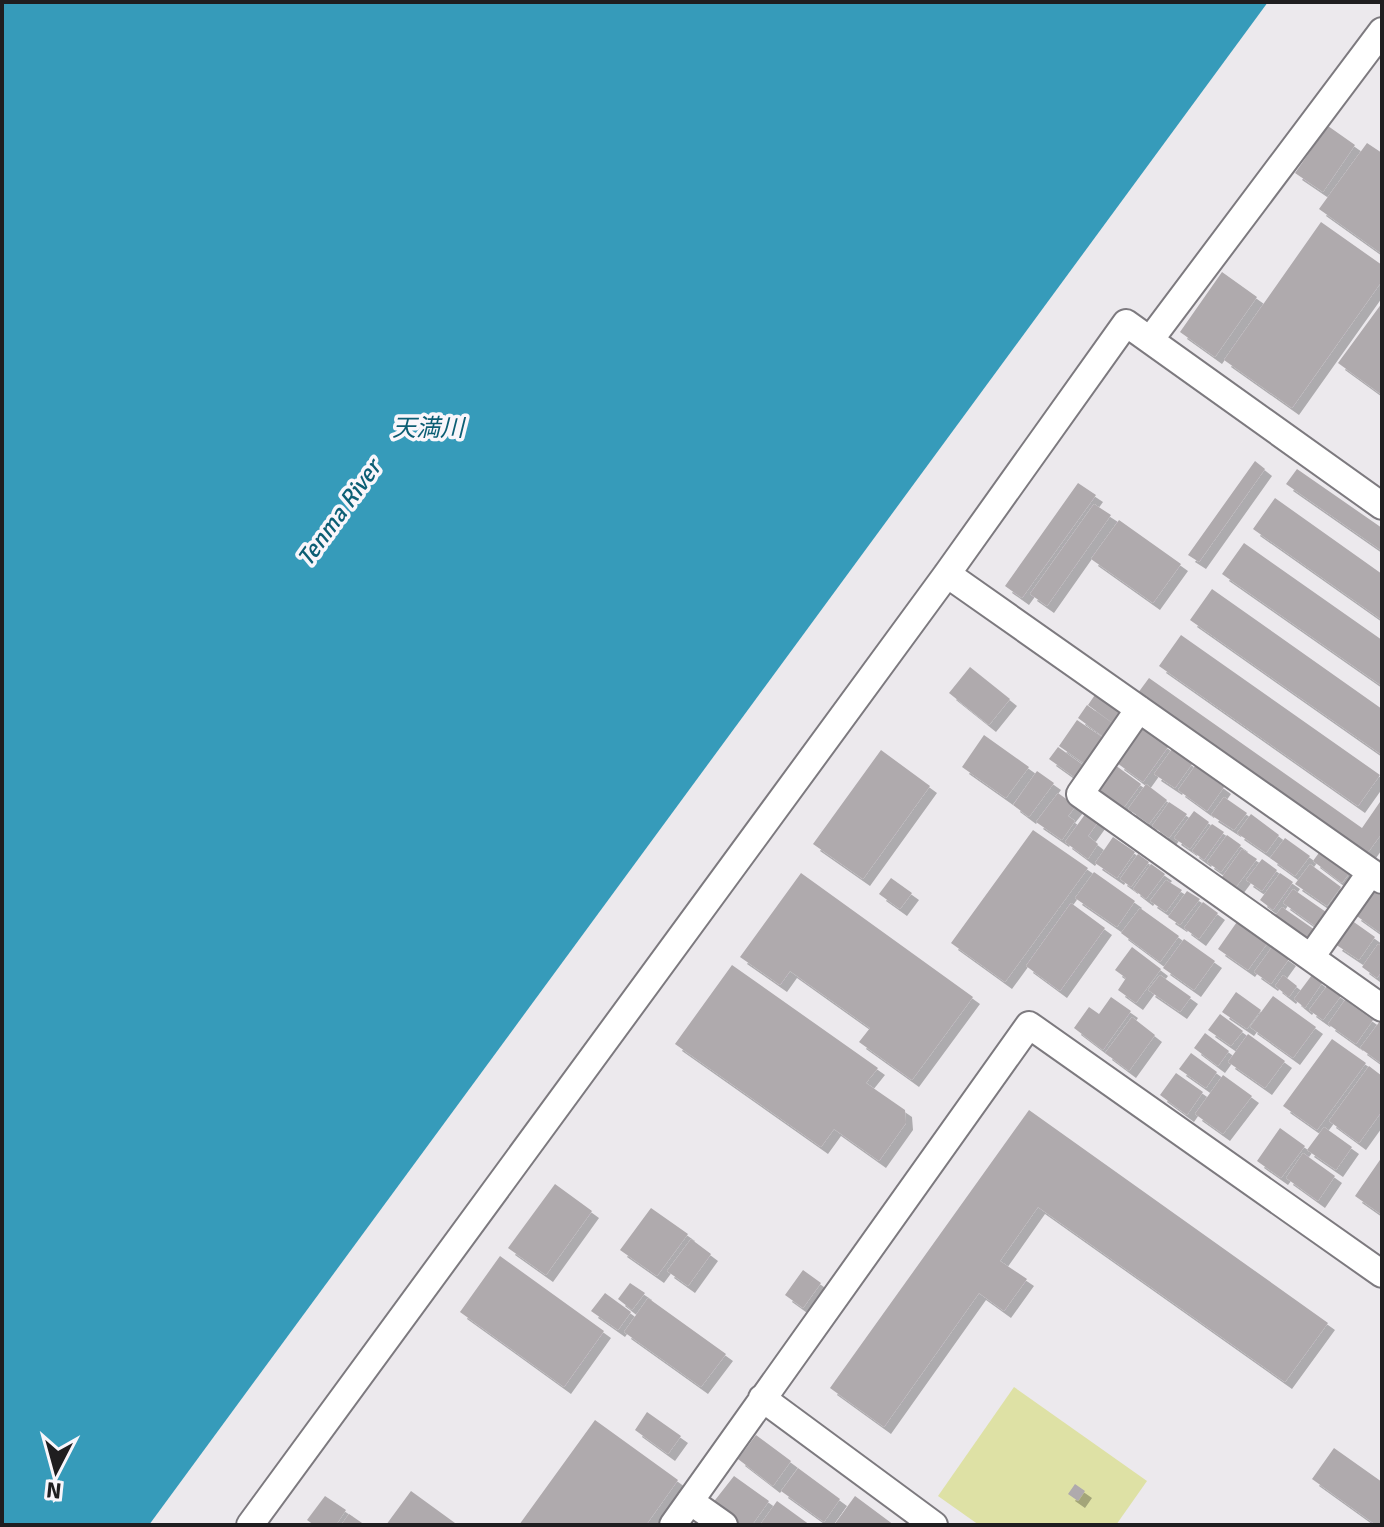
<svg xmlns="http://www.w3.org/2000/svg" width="1384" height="1527" viewBox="0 0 1384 1527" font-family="Signika,'Noto Sans JP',sans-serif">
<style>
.green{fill:#dee1a5}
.water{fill:#369bba}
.building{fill:#afaaad;filter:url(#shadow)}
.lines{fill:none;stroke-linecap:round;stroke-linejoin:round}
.minor-casing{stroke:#7d7a7f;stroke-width:30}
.minor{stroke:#fff;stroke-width:26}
.labels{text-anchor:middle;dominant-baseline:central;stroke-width:7;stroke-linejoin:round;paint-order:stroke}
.water-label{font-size:24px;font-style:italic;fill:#0c5e74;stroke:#f9f6fb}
</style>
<defs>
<filter id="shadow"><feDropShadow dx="7" dy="7" stdDeviation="0" flood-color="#0004"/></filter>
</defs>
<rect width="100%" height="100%" fill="#ece9ed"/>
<!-- green -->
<path class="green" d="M1014,1387l133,94 -31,44h-137l-41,-29z"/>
<!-- water -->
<path class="water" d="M2,2h1266l-1119,1523h-147z"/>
<!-- building -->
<path class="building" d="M1328,126l27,19 -32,47 -28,-19z
M1367,143l15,10v101l-63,-45z
M1321,222l61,43v16l-90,127 -68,-48z
M1222,272l35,25 -42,60 -35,-25z
M1382,303v92l-44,-32z
M1255,461l10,8 -66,93 -11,-7z
M1297,469l85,59v23l-96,-67z
M1078,483l18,12 -74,103 -17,-12z
M1275,498l107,76v46l-129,-91z
M1094,504l17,11 -64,91 -17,-12z
M1119,520l62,44 -28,39 -62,-44z
M1244,543l138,97v46l-160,-112z
M1212,589l170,120v46l-192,-135z
M1181,635l199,140 -22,31 -199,-140z
M970,667l40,32 -21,26 -40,-32z
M1149,678l213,150 20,-29v34l-18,25 -229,-161z
M1097,692l27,19 -10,13 -26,-19z
M1087,705l28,20 -10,13 -27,-20z
M1077,720l28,19 -20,25 -26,-18z
M1142,728l26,19 -25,35 -26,-19z
M984,735l45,32 -23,31 -44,-31z
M1058,747l28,20 -9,12 -28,-20z
M1172,749l20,15 -17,24 -21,-14z
M881,750l49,36 -67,93 -50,-35z
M1115,765l26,19 -19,26 -26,-19z
M1195,766l29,21 -17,24 -29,-21z
M1037,771l17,12 -25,34 -16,-12z
M1146,784l21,16 -18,24 -21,-15z
M1058,793l18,13 -8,10 7,5 -13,19 -26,-18z
M1224,797l23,16 -13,17 -23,-15z
M1169,802l18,12 -18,24 -17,-12z
M1194,811l15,11 -19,27 -16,-11z
M1086,813l12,9 -10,14 10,8 -10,15 -23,-17z
M1251,814l28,21 -13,18 -29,-20z
M1212,824l12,8 -20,28 -12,-9z
M1033,830l55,38 -83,114 -54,-39z
M1227,835l14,10 -20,27 -14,-10z
M1113,837l22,15 -18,26 -22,-15z
M1285,838l25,18 -15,20 -25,-18z
M1242,849l15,10 -21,28 -14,-10z
M1321,850l30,21 -9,12 -29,-22z
M1138,854l11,8 -18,25 -11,-8z
M1262,859l15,11 -15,21 -16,-11z
M1151,864l14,10 -19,25 -13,-10z
M1310,864l31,23 -14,19 -32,-22z
M1094,872l41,29 -18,26 -42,-29z
M801,873l172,124 -61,83 -53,-38 11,-14 -80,-57 -10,14 -40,-28z
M1280,873l13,9 -20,28 -13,-10z
M891,878l21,15 -12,16 -21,-15z
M1166,880l16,10 -16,22 -16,-11z
M1293,889l33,23 -11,14 -32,-23z
M1372,889l10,7v38l-28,-20z
M1187,891l13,8 -20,26 -12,-8z
M1203,902l15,11 -19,26 -15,-11z
M1071,903l34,25 -45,63 -34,-25z
M1282,907l33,23 -8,11 -33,-24z
M1140,908l39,28 -19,26 -39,-29z
M1239,919l30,22 -21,29 -30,-21z
M1351,920l24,17 -16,23 -24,-16z
M1184,939l31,22 -21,29 -31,-22z
M1378,944l4,3v24l-5,7 -15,-11z
M1132,947l29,22 -25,34 -18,-13 8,-12 -11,-8z
M1272,947l17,12 -18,25 -17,-12z
M732,965l146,103 -12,15 39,27 1,13 -27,38 -45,-32 -13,18 -146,-103z
M1160,975l31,22 -11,15 -32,-22z
M1283,975l14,11 -8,11 -14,-11z
M1312,975l10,8 -17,25 -11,-9z
M1327,986l14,10 -18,24 -14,-10z
M1236,992l25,18 -14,19 -25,-17z
M1273,996l43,31 -23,31 -43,-31z
M1111,997l20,14 -28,39 -29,-22 15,-21 10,7z
M1345,1000l28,20 -17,24 -28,-20z
M1220,1014l23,17 -12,15 -23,-16z
M1132,1017l23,18 -26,36 -24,-18z
M1380,1021l2,2v41l-22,-16z
M1205,1033l24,18 -11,15 -24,-18z
M1248,1034l37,27 -20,27 -37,-26z
M1332,1039l34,24 -49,67 -34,-24z
M1191,1053l26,19 -11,16 -27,-19z
M1369,1066l13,10v35l-23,32 -30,-22z
M1176,1073l27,19 -16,23 -27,-20z
M1223,1075l29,21 -29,38 -28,-20z
M1029,1110l299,213 -43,59 -247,-175 -38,54 27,18 -23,32 -25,-18 -95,134 -54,-39z
M1324,1127l28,20 -16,23 -29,-20z
M1280,1128l25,18 -24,32 -24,-17z
M1303,1153l32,23 -17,25 -32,-23z
M1382,1157v58l-27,-19z
M555,1184l37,27 -46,64 -38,-27z
M651,1208l37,26 -31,42 -37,-26z
M691,1239l20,15 -23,32 -21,-15z
M500,1256l104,75 -40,56 -104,-75z
M803,1270l18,13 -18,25 -18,-13z
M630,1283l15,10 -13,17 -14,-11z
M605,1293l26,19 -13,18 -27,-19z
M648,1298l78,56 -25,33 -77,-55z
M647,1412l34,24 -13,18 -33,-24z
M595,1420l83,60 -32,45h-127z
M756,1435l35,26 -18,25 -35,-27z
M1334,1448l48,34v43h-6l-64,-46z
M798,1468l42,31 -16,23 -43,-31z
M734,1476l35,25 -17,24h-11l-29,-21z
M1075,1484l10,7 -7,10 -10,-7z
M411,1491l44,32 -1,2h-68z
M325,1496l21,14 -10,15h-22l-7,-5z
M855,1496l39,29h-60z
M777,1501l33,24h-50z
M349,1514l16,11h-24z"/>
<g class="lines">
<defs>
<path id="minor" d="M1150,340l232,-309
M947,574l435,306
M1139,709l-59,85 302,214
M1311,957l60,-85
M762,1398l172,127
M690,1501l34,24
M250,1525l697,-951 179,-251 256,183
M673,1525l356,-500 353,249"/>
</defs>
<!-- minor casing -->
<use href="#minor" class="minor-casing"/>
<!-- minor -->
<use href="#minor" class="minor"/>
</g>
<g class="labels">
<!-- water labels -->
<g class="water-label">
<text x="428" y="428">天満川</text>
<text transform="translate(339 513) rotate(-54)">Tenma River</text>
</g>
</g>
<!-- border -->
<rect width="1384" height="1527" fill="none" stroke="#1f1e20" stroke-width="8"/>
<!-- north arrow -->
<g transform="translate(56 1471) rotate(186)" stroke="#f9f6fb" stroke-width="6" paint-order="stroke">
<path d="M0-6L14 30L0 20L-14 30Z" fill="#1f1e20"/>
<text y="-12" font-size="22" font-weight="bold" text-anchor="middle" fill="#1f1e20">N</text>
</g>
</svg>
